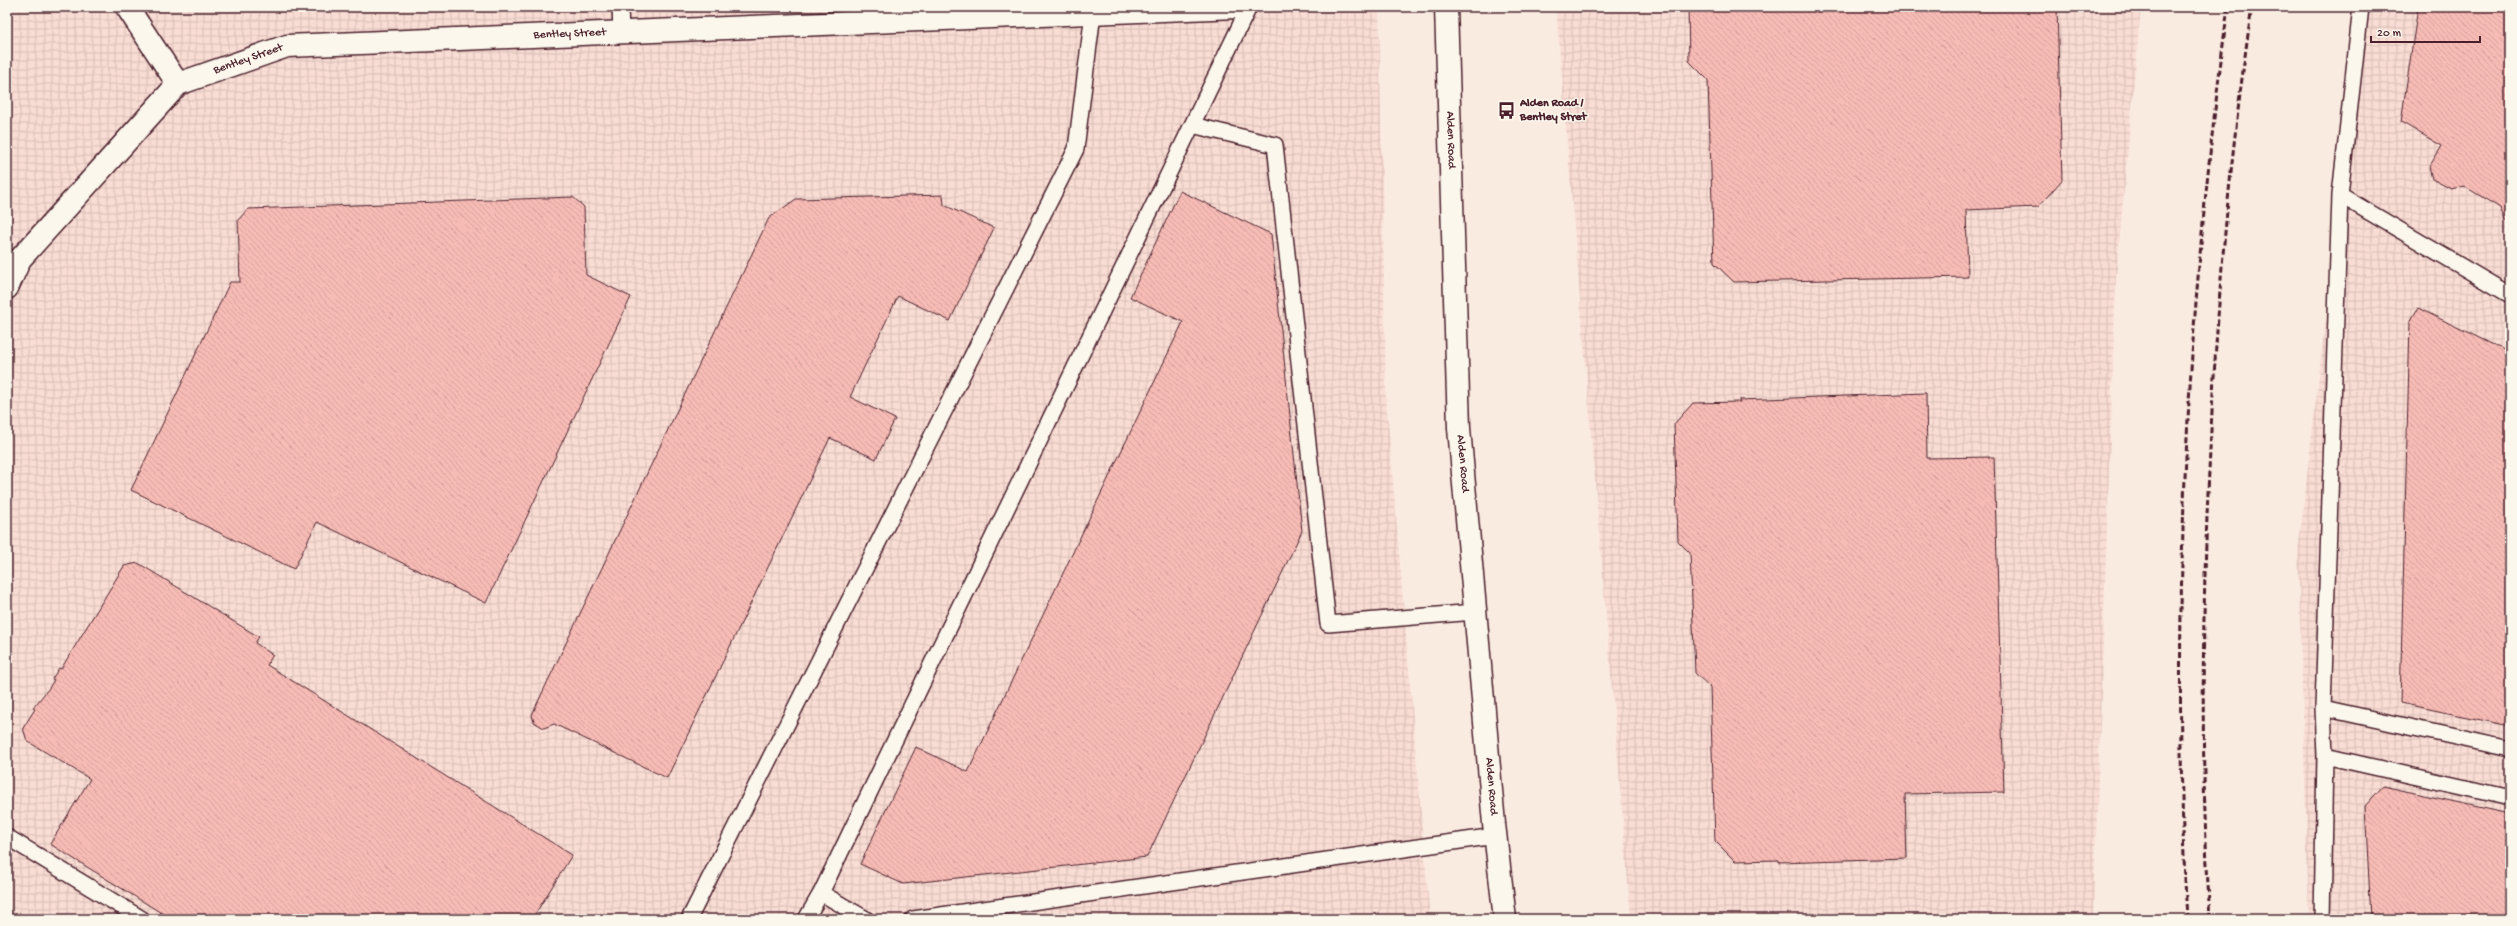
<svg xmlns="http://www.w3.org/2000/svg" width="2517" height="926" viewBox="0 0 2517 926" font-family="'Gochi Hand',sans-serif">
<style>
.industrial{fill:url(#industrial-grid)}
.building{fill:url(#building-back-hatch);stroke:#4a1f2b}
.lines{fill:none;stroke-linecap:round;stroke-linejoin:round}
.lane-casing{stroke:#4a1f2b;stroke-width:18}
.street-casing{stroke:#4a1f2b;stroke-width:25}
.secondary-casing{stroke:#4a1f2b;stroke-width:25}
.lane{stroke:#fbf7ec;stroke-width:15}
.street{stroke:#fbf7ec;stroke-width:22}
.secondary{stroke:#fbf7ec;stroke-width:22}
.rail{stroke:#4a1f2b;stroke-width:3;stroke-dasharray:6 3;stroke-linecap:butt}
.labels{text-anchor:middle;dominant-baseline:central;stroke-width:3;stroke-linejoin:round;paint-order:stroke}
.street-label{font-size:12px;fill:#4a1f2b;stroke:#fbf7ec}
.poi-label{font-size:12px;font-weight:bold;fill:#4a1f2b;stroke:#fbf7ec;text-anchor:start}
</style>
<defs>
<pattern id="industrial-grid" width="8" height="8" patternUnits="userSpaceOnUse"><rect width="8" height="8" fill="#f9ddd4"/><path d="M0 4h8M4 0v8" fill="none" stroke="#d7bdb6"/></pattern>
<pattern id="building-back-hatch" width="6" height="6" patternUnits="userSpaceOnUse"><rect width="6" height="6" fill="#f7bbb5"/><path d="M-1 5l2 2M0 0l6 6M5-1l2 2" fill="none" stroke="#d5a09c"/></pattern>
</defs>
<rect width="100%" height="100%" fill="#faebe1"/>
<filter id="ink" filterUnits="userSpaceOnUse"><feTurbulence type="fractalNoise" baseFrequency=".025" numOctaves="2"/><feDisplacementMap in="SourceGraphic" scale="8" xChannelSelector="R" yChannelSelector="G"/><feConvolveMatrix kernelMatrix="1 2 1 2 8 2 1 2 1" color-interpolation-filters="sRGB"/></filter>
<g filter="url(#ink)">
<!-- industrial -->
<path class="industrial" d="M7,7h1372l7,391 44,521h-1423z
M1556,7h585l-25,271 -23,641h-462z
M2363,7h147v912h-201l-11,-368z"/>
<!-- building -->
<path class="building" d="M1688,7h369l5,173 -24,27 -72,3 2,67 -234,5 -20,-19 -6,-183 -19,-19z
M2418,7h92v216l-5,-3 -5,-12 -36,-22 -13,3 -19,-10 -3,-12 13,-21 -41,-24z
M1180,191l91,43 31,297 -155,326 -244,27 -43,-20 56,-117 52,25 215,-450 -53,-25z
M943,195l1,10 50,23 -44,93 -52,-25 -48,101 45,22 -19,40 -46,-21 -163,340 -113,-54 -10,4 -10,-6 -2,-7 3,-7 234,-490 27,-19z
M573,197l11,10 2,68 45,22 -145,306 -169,-81 -23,47 -163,-79 99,-208h10l-2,-62 10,-11z
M2418,308l92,45v373l-110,-23 10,-381z
M1926,393l1,65 67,-1 10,335 -99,2 2,64 -128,4v-2l-44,1 -20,-20 -5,-154 -15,-14 -5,-120 -12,-12 -4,-117 19,-21 47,-1 -1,-2z
M138,563l121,74 -4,6 18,12 -6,10 305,190 -40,64h-361l-121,-75 40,-65 -63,-38 -4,-13 12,-19 -2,-1 16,-20 5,-8 -2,-1 7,-11 2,1 63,-103z
M2383,786l127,28v105l-44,-4 -1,4h-94l-6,-113z"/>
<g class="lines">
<defs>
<path id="lane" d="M620,7l1,25
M2361,7l-21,188 170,100
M1192,125l83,20 53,479 147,-12
M2340,195l-17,513 187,41
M2323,708l2,48 185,42
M7,837l135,82
M689,919l387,-770 17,-136
M806,919l15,-26
M866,919l-45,-26 428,-886
M913,919l582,-83
M2322,919l3,-163"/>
<g id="street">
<path d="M127,7l51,77"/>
<path id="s1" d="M7,288l13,-29 158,-175 109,-38 949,-39"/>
</g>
<g id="secondary">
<path id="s2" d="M1446,7l13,421 35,396 11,95"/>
</g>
</defs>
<!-- lane casing -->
<use href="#lane" class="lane-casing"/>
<!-- street casing -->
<use href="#street" class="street-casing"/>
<!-- secondary casing -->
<use href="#secondary" class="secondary-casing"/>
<!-- lane -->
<use href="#lane" class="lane"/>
<!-- street -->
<use href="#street" class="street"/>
<!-- secondary -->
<use href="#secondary" class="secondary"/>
<!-- rail -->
<path class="rail" d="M2187,919c-17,-305 0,-610 41,-912
M2210,919c-10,-156 -8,-313 0,-468 7,-149 20,-297 42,-444"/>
</g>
</g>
<!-- icons -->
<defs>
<symbol id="bus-bare" viewBox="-9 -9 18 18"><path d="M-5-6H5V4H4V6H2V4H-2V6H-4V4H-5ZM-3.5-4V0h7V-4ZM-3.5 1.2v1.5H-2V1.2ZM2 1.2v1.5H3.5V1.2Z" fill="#4a1f2b" stroke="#fbf7ec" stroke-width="2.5" paint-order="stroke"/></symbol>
</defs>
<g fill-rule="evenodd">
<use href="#bus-bare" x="1494" y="98" width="25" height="25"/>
</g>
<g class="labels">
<!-- street labels -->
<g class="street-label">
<text stroke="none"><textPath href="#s1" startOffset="666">Bentley Street</textPath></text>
<text stroke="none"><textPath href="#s1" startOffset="342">Bentley Street</textPath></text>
<text stroke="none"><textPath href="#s2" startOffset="133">Alden Road</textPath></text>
<text stroke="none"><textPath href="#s2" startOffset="457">Alden Road</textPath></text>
<text stroke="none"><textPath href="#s2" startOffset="781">Alden Road</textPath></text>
</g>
<!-- poi labels -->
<g class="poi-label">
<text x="1520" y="104">Alden Road /<tspan x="1520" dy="14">Bentley Stret</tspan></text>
</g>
</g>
<!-- margin -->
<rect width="2517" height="926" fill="none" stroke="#fbf7ec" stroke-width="24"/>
<rect x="12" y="12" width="2493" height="902" fill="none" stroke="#4a1f2b" stroke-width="1.5" filter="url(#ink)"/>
<!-- scale -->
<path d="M2371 36v6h109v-6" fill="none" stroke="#4a1f2b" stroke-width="2"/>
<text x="2377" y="36" font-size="12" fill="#4a1f2b" stroke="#fbf7ec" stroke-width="3" paint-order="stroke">20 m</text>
</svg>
